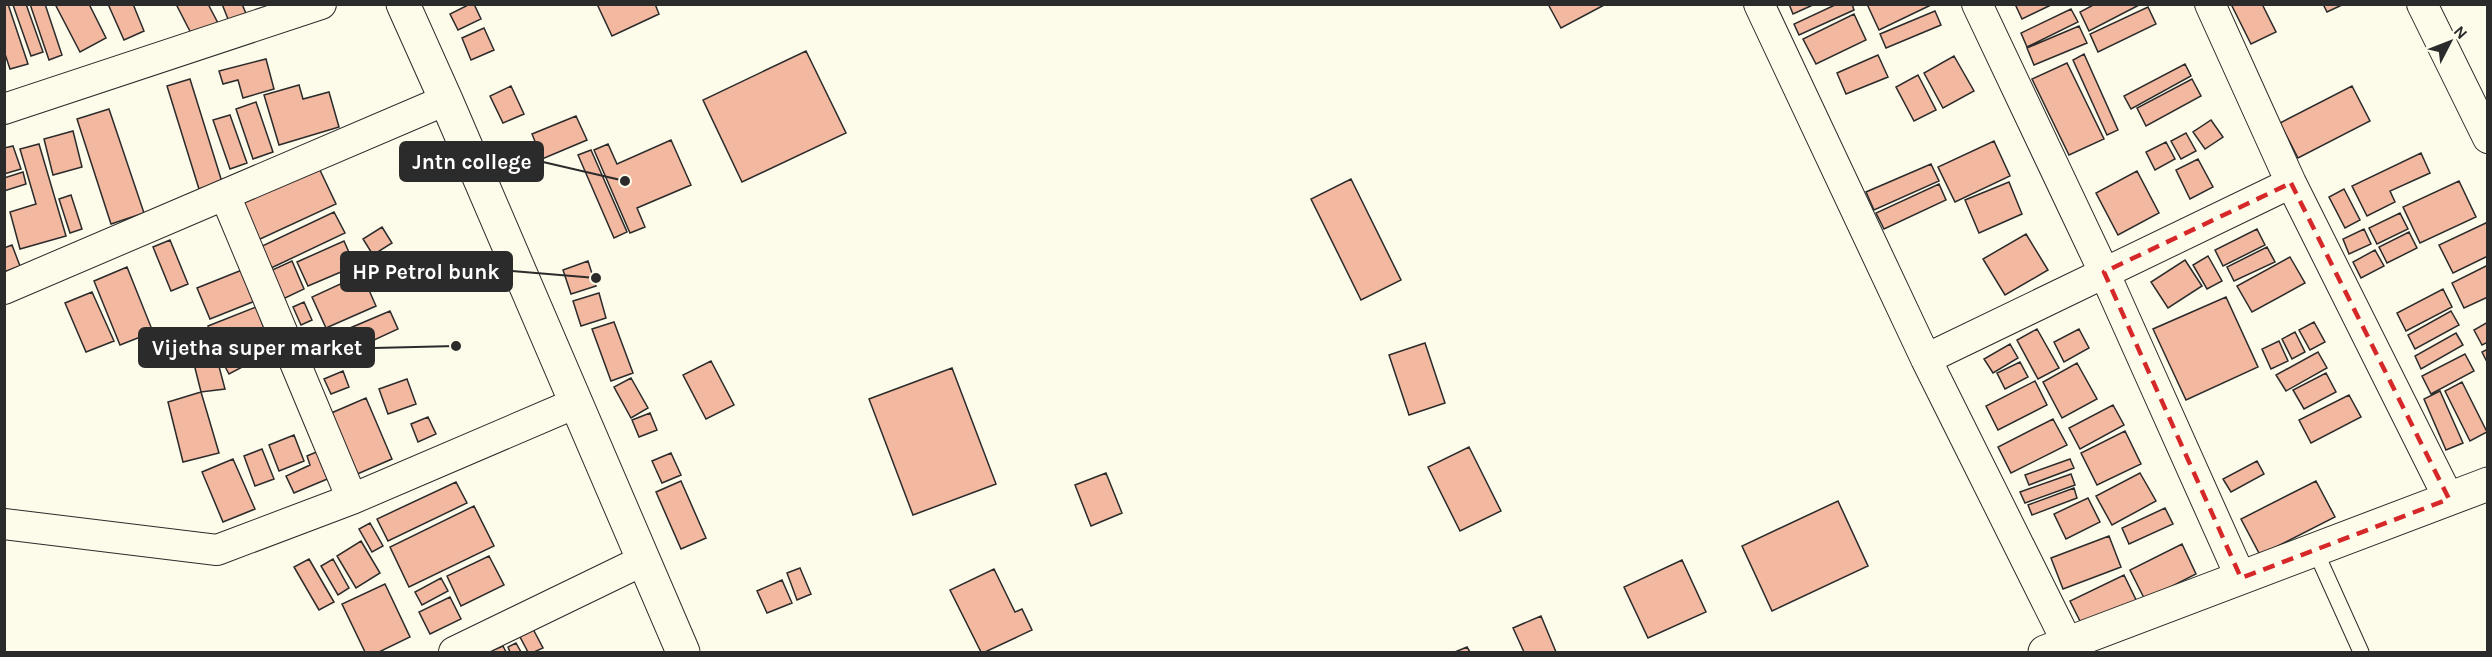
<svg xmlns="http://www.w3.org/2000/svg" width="2492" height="657" viewBox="0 0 2492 657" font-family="Karla,sans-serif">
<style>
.building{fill:#f2b8a0;stroke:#2b2b2b;stroke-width:1.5}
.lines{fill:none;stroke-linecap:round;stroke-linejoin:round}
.service-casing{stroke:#2b2b2b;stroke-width:17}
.minor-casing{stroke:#2b2b2b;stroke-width:32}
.tertiary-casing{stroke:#2b2b2b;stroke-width:35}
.trunk-casing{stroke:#2b2b2b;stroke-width:35}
.service{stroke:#fdfbea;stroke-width:15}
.minor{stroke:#fdfbea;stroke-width:30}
.tertiary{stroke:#fdfbea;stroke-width:33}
.trunk{stroke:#fdfbea;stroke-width:33}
.marked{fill:none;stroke:#d62828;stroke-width:4.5;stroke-dasharray:12 8;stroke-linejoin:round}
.leader{fill:none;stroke:#2b2b2b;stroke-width:2}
.callout-dot{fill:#2b2b2b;stroke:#fdfbea;stroke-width:2}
.callout{fill:#2b2b2b;stroke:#2b2b2b;stroke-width:2}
.callout-label{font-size:21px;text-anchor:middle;font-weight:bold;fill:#fff}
</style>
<rect width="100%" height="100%" fill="#fdfbea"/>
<!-- building -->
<path class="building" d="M8,4l20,60 -18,5 -6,-18v-46z
M26,4l17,48 -12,4 -18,-51z
M30,4h15l17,51 -13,5z
M55,4h34l17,34 -26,14z
M108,4h25l11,27 -20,9z
M176,4h32l11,21 -25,14z
M222,4h20l5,12 -17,8z
M470,4h4l7,15 -23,11 -8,-16z
M597,4h58l4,10 -47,22z
M1548,4h58l-45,24z
M1789,4h26l-22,10z
M1837,4h15l2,6 -55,25 -5,-11z
M1867,4h66l-54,26z
M2015,4h38l-31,15z
M2095,4h46l-52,27 -9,-19z
M2231,4h31l14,28 -25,12z
M2323,4h21l-17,8z
M2148,7l8,17 -58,28 -8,-18z
M2071,9l7,13 -51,25 -6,-14z
M1935,11l6,14 -55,23 -6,-14z
M1854,14l12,26 -50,24 -13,-25z
M2079,26l8,17 -53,22 -7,-17z
M484,28l10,22 -23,10 -9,-22z
M806,51l40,82 -104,49 -39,-82z
M2084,54l34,76 -11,5 -34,-75z
M1878,55l10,22 -42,17 -9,-21z
M1954,56l20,35 -31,17 -19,-35z
M266,59l8,30 -31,9 -5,-18 -15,4 -4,-13z
M2067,63l37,76 -35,16 -37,-76z
M2185,64l6,12 -60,33 -7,-13z
M1918,75l18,35 -22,11 -18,-34z
M190,79l32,103 -23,7 -32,-103z
M2192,79l9,17 -55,30 -9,-18z
M299,85l4,14 26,-7 10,35 -60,18 -15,-50z
M511,86l13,28 -21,9 -13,-27z
M2352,86l18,35 -72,37 -18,-35z
M256,102l17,50 -20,7 -17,-50z
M109,109l35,104 -33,11 -34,-105z
M230,115l17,48 -17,6 -17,-49z
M576,116l11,24 -45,19 -10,-25z
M2211,120l12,17 -18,12 -12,-17z
M73,131l9,36 -29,8 -9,-36z
M2186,133l10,18 -15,8 -10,-18z
M671,140l20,45 -54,23 8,19 -15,6 -36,-83 14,-6 9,20z
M1994,141l16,35 -55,26 -17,-35z
M2166,142l9,17 -20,11 -9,-18z
M39,144l27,92 -46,13 -10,-37 26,-8 -16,-55z
M13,146l8,23 -17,5v-26z
M591,150l36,82 -13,6 -36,-83z
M2421,153l9,20 -40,18 5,11 -28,14 -15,-30z
M2198,159l15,28 -23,12 -14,-29z
M1931,164l8,17 -65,29 -8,-18z
M318,166l18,38 -78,36 -17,-37z
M2137,171l22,42 -41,22 -22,-42z
M23,172l3,12 -22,7v-13z
M1351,179l50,101 -40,20 -50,-101z
M2459,181l17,36 -56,26 -17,-36z
M2009,182l13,32 -43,19 -14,-33z
M1939,184l7,16 -62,29 -8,-16z
M2344,189l16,31 -15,8 -16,-31z
M71,195l11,34 -12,4 -11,-34z
M334,212l11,21 -76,36 -11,-21z
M2400,213l8,16 -31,15 -8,-16z
M2488,222v34l-35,17 -14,-28z
M382,227l10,16 -19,12 -10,-16z
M2257,229l8,16 -42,21 -8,-16z
M2364,229l7,15 -22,10 -6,-15z
M2409,232l8,16 -30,15 -8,-16z
M2026,234l22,36 -43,25 -22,-36z
M170,240l18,44 -17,7 -18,-44z
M344,241l11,25 -47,20 -11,-24z
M12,245l8,21 -16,6v-24z
M2267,247l8,15 -41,19 -7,-14z
M2375,250l9,16 -23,12 -8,-16z
M2208,256l14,25 -15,8 -14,-24z
M2290,257l15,26 -53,29 -15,-26z
M2185,260l17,26 -34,22 -17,-26z
M292,261l12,28 -21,10 -13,-28z
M588,261l8,25 -25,8 -8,-24z
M2488,265v32l-24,11 -12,-25z
M127,267l26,65 -33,13 -26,-64z
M242,270l13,31 -45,18 -13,-31z
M362,274l14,32 -50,22 -14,-31z
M2443,289l9,18 -46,24 -9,-18z
M92,292l22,49 -28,11 -21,-49z
M599,293l7,25 -25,8 -8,-25z
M2226,297l32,70 -72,33 -33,-71z
M304,302l8,18 -11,5 -8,-18z
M256,307l8,21 -48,19 -8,-21z
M390,311l8,18 -39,18 -9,-19z
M2451,311l8,14 -44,24 -7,-14z
M614,322l19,51 -22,8 -19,-52z
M2314,322l11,20 -15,8 -11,-20z
M2488,322v20l-6,3 -8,-15z
M2037,329l22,39 -21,11 -21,-39z
M2079,329l10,19 -25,14 -10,-20z
M2295,332l10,20 -13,7 -10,-20z
M2456,333l7,12 -42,24 -6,-13z
M2279,341l9,20 -17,8 -9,-20z
M1425,343l20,60 -36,12 -20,-60z
M2010,344l8,14 -25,15 -9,-14z
M239,349l9,15 -19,10 -8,-15z
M2488,349v15l-6,-12z
M2318,352l9,16 -41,23 -10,-16z
M2465,354l9,17 -43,23 -9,-18z
M217,359l8,30 -24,3 -7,-28z
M711,361l23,44 -28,14 -23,-44z
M2020,362l8,15 -23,12 -8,-16z
M2077,363l20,36 -35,19 -19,-36z
M952,368l44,116 -83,31 -44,-116z
M343,371l6,16 -18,7 -7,-15z
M2326,373l10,19 -32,17 -11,-19z
M631,378l17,30 -17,10 -17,-31z
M407,379l9,25 -28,10 -9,-25z
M2035,381l12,24 -49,25 -12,-24z
M2462,382l25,50 -17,9 -25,-50z
M2440,391l23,52 -17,7 -22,-51z
M201,392l18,61 -36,9 -15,-60z
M2349,395l12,22 -50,26 -12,-23z
M366,398l26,61 -37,16 -26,-61z
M2113,405l11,20 -44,24 -11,-21z
M650,413l7,17 -18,7 -7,-17z
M428,417l8,17 -18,8 -7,-18z
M2053,419l14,26 -56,28 -13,-26z
M2125,431l16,33 -44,21 -16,-32z
M294,435l10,26 -25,10 -10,-26z
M1469,447l32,64 -41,20 -32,-64z
M262,449l12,30 -19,7 -11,-30z
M321,450l11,27 -38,16 -8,-17 24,-11 -3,-9z
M671,453l10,22 -19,8 -10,-22z
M233,459l22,50 -32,13 -21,-50z
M2070,459l4,9 -45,17 -4,-10z
M2257,461l7,13 -33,18 -8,-13z
M1106,473l16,40 -31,13 -16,-41z
M2140,473l16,28 -44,24 -16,-29z
M2071,474l4,11 -50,18 -5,-11z
M681,481l25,57 -25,11 -25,-57z
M2316,481l19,36 -75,38 -19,-36z
M456,482l11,21 -79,38 -11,-22z
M2074,488l3,10 -45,17 -4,-10z
M2088,498l12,24 -34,17 -12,-25z
M1838,501l30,65 -96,45 -30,-65z
M474,506l20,40 -85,41 -19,-40z
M2165,508l8,16 -44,20 -7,-16z
M370,523l13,23 -11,6 -13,-23z
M2109,536l12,31 -58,22 -12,-31z
M361,541l19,32 -24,15 -19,-32z
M2182,544l14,30 -51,26 -15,-30z
M489,556l15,29 -43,21 -14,-30z
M309,559l25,43 -15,8 -25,-43z
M333,559l16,29 -11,7 -17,-29z
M1682,560l24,52 -58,26 -24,-51z
M800,568l11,26 -14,6 -10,-27z
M994,569l21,43 7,-3 10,21 -47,22h-4l-31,-62z
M2124,575l15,31 -54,25 -15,-30z
M441,578l7,13 -26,14 -7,-13z
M782,580l10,23 -25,10 -10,-22z
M385,584l25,53 -31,15h-14l-23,-48z
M450,597l11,22 -31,15 -11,-22z
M1541,616l15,36h-32l-11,-24z
M533,629l10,19 -9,4h-6l-9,-17z
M516,643l5,9h-11l-2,-5z
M503,646l3,6h-17z
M1467,647l3,5h-15z"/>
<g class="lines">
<defs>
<path id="service" d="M2315,550l46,102"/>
<path id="minor" d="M1759,4l167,355 142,285
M1977,4l127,268 137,306
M2210,4l81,179 158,316
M2422,4l66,134
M4,109l317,-105
M225,195l127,304
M4,289l442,-189
M1926,359l365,-176
M4,524l213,26 135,-51 224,-96
M454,652l190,-92"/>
<path id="tertiary" d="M2045,652l443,-168"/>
<path id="trunk" d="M403,4l43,96 237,552"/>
</defs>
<!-- service casing -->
<use href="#service" class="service-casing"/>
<!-- minor casing -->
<use href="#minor" class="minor-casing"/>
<!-- tertiary casing -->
<use href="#tertiary" class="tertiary-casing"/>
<!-- trunk casing -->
<use href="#trunk" class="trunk-casing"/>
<!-- service -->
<use href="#service" class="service"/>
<!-- minor -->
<use href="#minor" class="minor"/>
<!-- tertiary -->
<use href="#tertiary" class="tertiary"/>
<!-- trunk -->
<use href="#trunk" class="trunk"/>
</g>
<!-- marked area -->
<path class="marked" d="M2291,183l158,316 -208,79 -137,-306z"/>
<!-- callouts -->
<path class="leader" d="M625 181L543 162M596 278L512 271M456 346L374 348"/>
<g class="callout-dot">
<circle cx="625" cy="181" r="6"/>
<circle cx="596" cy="278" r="6"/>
<circle cx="456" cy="346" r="6"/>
</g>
<g class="callout">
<rect x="400" y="142" width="143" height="39" rx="6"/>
<rect x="341" y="252" width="171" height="39" rx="6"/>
<rect x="139" y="328" width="235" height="39" rx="6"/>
</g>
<g class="callout-label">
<text x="472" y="169">Jntn college</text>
<text x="426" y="279">HP Petrol bunk</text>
<text x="257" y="355">Vijetha super market</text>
</g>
<!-- border -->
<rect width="2492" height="657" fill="none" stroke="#2b2b2b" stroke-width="12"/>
<!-- north arrow -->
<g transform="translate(2450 42) rotate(48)" stroke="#fdfbea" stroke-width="4.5" paint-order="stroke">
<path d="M0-4.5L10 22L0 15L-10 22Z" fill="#2b2b2b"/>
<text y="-9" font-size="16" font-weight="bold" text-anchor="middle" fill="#2b2b2b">N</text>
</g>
</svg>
